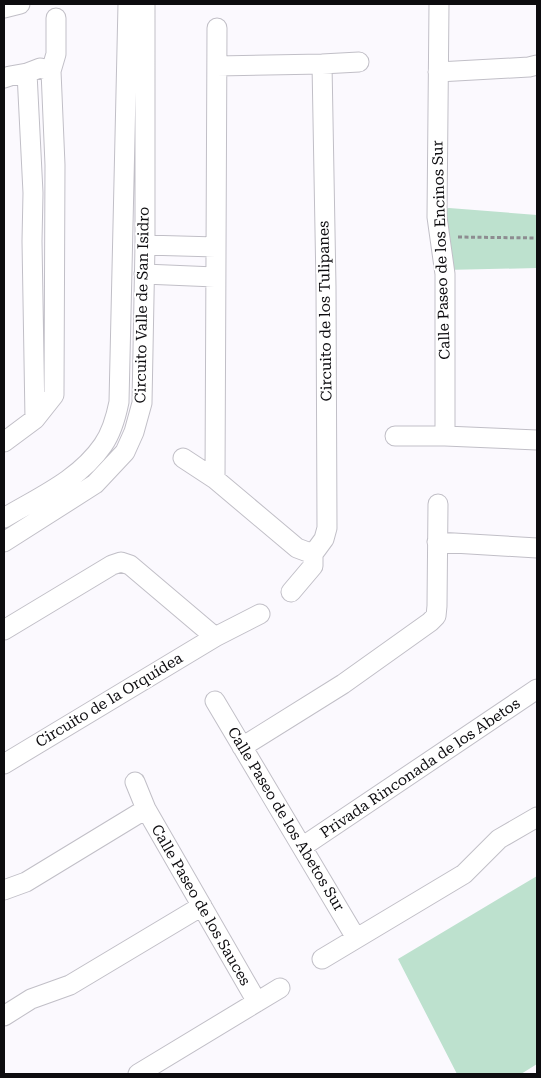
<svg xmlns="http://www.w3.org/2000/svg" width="541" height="1078" viewBox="0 0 541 1078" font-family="'Roboto Serif',serif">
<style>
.green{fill:#bde1ce}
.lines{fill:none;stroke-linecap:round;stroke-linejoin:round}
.minor-casing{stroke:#c1bfc7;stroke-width:21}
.path{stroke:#8d8c90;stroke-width:3;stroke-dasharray:4 2.5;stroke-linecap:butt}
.minor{stroke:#fff;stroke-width:19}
.labels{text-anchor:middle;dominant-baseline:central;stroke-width:4;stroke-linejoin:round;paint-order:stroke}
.street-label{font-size:15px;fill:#0d0c0f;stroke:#fff}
</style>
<rect width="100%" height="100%" fill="#fbf9fe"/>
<!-- green -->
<path class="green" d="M449,208l88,7v53l-92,2 -9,-60z
M537,876v188l-16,10h-64l-59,-115z"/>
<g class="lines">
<defs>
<path id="minor" d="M439,4l-2,213 8,57v162
M4,8l16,-4
M217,66l105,-2 37,-2
M51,71l5,-17v-36
M438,72l91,-5 8,-2
M27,73l6,120 -1,48 3,178
M4,78l6,-2 17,-3 13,-5 11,3 4,94 -1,230 -19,24 -31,23
M145,245l71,2
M144,274l71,3
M395,436h50l92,4
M183,458l32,21 82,69 16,6 11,-15 3,-11 -1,-242 -4,-222
M215,479l2,-451
M4,518c35,-21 75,-38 99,-73 9,-13 13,-28 16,-43l9,-398
M4,542l91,-58 30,-32 9,-20 8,-29 3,-158v-241
M437,542l100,6
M291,592l22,-26v-12
M4,630l108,-65 9,-3 9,3 85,72 -211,127
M215,637l45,-23
M215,701l141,237
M242,747l101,-63 87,-62 6,-6 1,-10 1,-102
M135,782l11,27 111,193
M302,847l235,-158
M4,890l22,-8 120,-73
M322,959l142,-85 35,-35 38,-22
M4,1016l27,-17 39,-14 132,-79
M138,1074l142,-86"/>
</defs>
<!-- minor casing -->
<use href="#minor" class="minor-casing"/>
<!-- path -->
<path class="path" d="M458,237l79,1"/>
<!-- minor -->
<use href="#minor" class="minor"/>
</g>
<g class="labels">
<!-- street labels -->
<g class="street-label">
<text transform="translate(441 250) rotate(-92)">Calle Paseo de los Encinos Sur</text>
<text transform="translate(142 305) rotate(-89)">Circuito Valle de San Isidro</text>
<text transform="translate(325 311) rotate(-91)">Circuito de los Tulipanes</text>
<text transform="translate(109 700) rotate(-31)">Circuito de la Orquídea</text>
<text transform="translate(420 768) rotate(-34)">Privada Rinconada de los Abetos</text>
<text transform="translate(286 819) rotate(59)">Calle Paseo de los Abetos Sur</text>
<text transform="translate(201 905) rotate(60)">Calle Paseo de los Sauces</text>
</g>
</g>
<!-- border -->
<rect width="541" height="1078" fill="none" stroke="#0d0c0f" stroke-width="10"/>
</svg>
